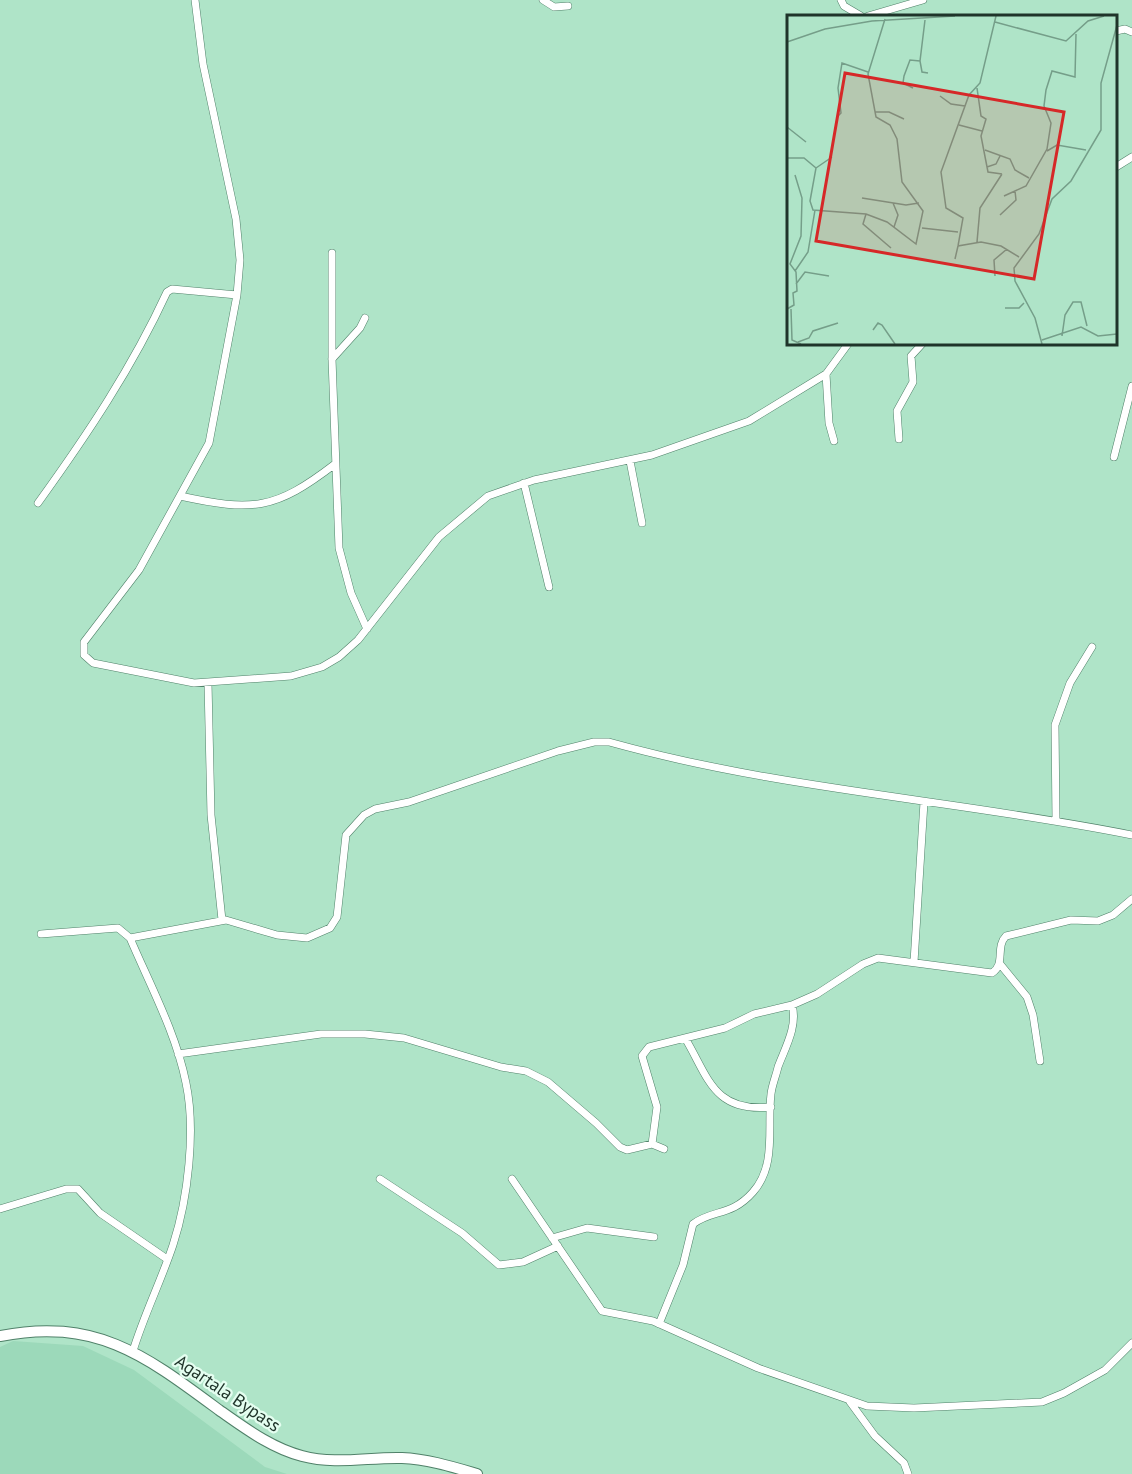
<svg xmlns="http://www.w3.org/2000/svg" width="1132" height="1474" viewBox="0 0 1132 1474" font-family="'PT Sans',sans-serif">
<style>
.built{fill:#9cd9ba}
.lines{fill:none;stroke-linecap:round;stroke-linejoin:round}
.minor-casing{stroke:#508169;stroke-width:8}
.trunk-casing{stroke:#508169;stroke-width:12}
.minor{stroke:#fff;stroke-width:7}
.trunk{stroke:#fff;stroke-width:10}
.labels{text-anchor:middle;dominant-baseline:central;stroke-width:4.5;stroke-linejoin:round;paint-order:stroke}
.street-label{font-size:18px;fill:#1f342a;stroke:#e4fef0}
.inset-road{fill:none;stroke:#759e89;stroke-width:1.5}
.view{fill:#d62828;fill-opacity:0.15;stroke:#d62828;stroke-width:3}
.inset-edge{fill:none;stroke:#1f342a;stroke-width:3}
</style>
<rect width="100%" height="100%" fill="#afe4c8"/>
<!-- built -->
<path class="built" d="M13,1341l70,5 51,24 131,97 22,7h-287v-127z"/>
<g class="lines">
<defs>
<path id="minor" d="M195,0l8,64 33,155 4,41 -3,35 -28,148 -70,127 -55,72v13l9,8 101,20 97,-7 31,-9 17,-10 19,-17 81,-103 49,-41 46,-16 118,-25 97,-34 77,-47 22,-30
M543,0l11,7 14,-1
M841,0l3,6 17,10
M868,16l55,-16
M1116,31l9,-2 7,3
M1116,167l16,-10
M332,253v106l7,189 12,45 16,36
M332,359l28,-31 5,-10
M826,374l3,49 5,18
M899,439l-2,-28 16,-29 -2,-26 11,-12
M1114,457l18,-71
M630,461l12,62
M524,483l25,104
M180,496c73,16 95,14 155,-32
M38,503c49,-68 94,-135 129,-211l5,-3 65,6
M208,683l3,132 11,105
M1056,820l-1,-95 15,-42 22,-36
M41,934l77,-6 12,10c20,47 46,95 56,145 10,47 2,116 -13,162 -12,36 -29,70 -40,106
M130,938l96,-18 51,15 30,3 23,-10 7,-11 9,-82 18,-20 11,-6 34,-7 149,-51 36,-9h15c172,48 349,58 523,93
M914,962l10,-160
M1000,964l27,33 6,18 7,46
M685,1038c23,38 28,75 86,69
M178,1054l143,-20h44l39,4 97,29 25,4 22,11 48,41 24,24 7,3 25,-6 12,5
M652,1144l5,-37 -15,-51 7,-9 76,-19 29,-14 38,-9 25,-11 46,-30 15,-6 114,15c14,-9 3,-26 14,-37l65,-16 27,1 15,-6 19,-16
M380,1179l82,54 37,32 24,-3 35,-16
M512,1179l90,132 51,10 105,47 109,38 47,2 128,-6 22,-9 41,-23 27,-27
M0,1209l66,-20h12l22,24 67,46
M552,1238l35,-10 67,9
M659,1324l24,-59 10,-41c20,-15 38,-7 60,-32 24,-27 14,-65 18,-98 1,-9 5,-18 7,-27 7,-19 20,-41 14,-62
M850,1402l25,34 29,27 4,11"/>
<path id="trunk" d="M0,1336c96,-19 146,20 219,74 26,18 52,38 83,46 34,9 66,1 100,2 25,1 51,9 75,16"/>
</defs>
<!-- minor casing -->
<use href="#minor" class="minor-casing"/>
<!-- trunk casing -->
<use href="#trunk" class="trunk-casing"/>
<!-- minor -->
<use href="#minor" class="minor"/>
<!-- trunk -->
<use href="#trunk" class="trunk"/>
</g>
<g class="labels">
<!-- street labels -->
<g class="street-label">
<text transform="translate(228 1393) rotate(34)">Agartala Bypass</text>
</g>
</g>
<!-- overview -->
<g transform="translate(787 15)">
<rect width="330" height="330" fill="#afe4c8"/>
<path class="inset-road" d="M138,5l-5,41 2,11 6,1M208,7l71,19 22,-20 16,-5M0,27l38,-13 47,-8 83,-5M126,73l-10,-5 1,-7 6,-16 10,1M190,73l4,28 5,3 -5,17 7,36 14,2M153,81l11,8 14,2M88,97h14l15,7M50,102l4,-4 -3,-25 4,-25 26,9M172,110l23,6M0,112l19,15M198,135l25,9 5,11 14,8M260,136l10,-6 29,5M0,143h17l12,10 -6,33 3,9 53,4 21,8 29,22 7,-33 -21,-29 -5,-43 -7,-14 -14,-8 -8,-43 17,-55M200,152l9,-3 4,-8M29,153l16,-11M217,181l22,-10 21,-37 4,-26 -7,-17 2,-16 6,-19 23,6 1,-43M75,183l44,7 13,-2M106,188l5,12 -4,12M79,199l-3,10 28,24M213,200l16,-15 -1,-9M135,213l36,4M190,227l3,-34 22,-34M171,231l5,-28 -17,-10 -5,-36 28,-77 11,-12 16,-67M168,244l3,-13 23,-4 20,4 18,11M8,256l13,-19 7,-42M208,261l-1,-16 13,-11M9,269l9,-12 24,4M218,293h14l5,-5M0,294l7,-4 -1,-12 4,-2 -1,-19 -6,-8 11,-28 1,-38 -7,-23M4,294l1,31 9,4M86,315l5,-7 4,2 13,19M275,321l3,-21 8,-13h8l6,24M255,325l39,-13 17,9 19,-2M11,327l11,-4 4,-7 25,-8M255,329l-7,-26 -20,-37 -1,-13 25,-34 13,-35 19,-18 30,-51v-47l16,-58"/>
<path class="view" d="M58,58l219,39 -30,167 -218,-38z"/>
<rect width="330" height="330" class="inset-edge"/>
</g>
</svg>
